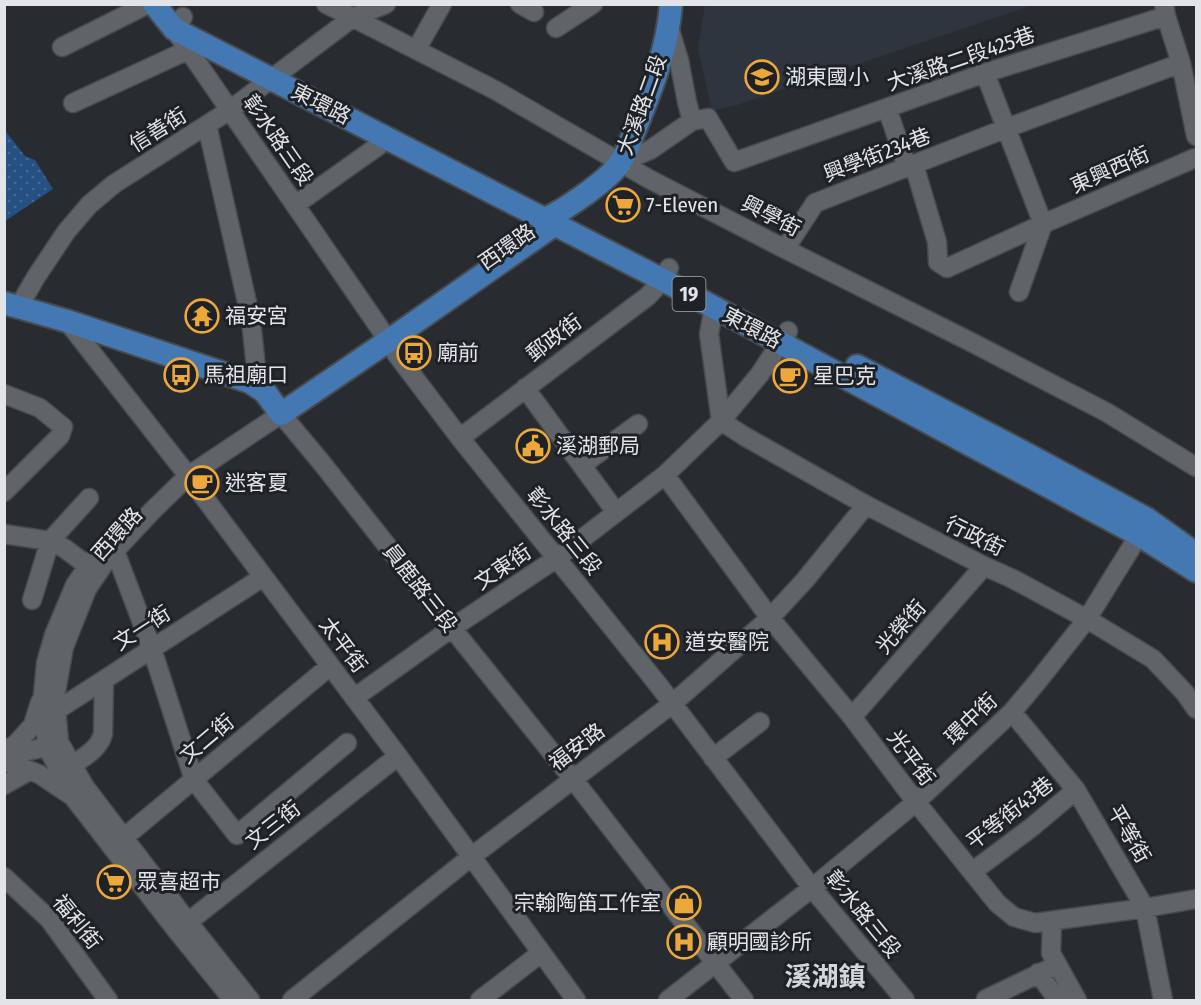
<svg xmlns="http://www.w3.org/2000/svg" width="1201" height="1005" viewBox="0 0 1201 1005" font-family="'Fira Sans Condensed','Noto Sans TC',sans-serif">
<style>
.built{fill:#2e353e}
.grass{fill:url(#grass-dots)}
.lines{fill:none;stroke-linecap:round;stroke-linejoin:round}
.minor-casing{stroke:#474a4e;stroke-width:21}
.major-casing{stroke:#474a4e;stroke-width:26}
.minor{stroke:#606469;stroke-width:18}
.major{stroke:#4478b3;stroke-width:22}
.labels{text-anchor:middle;dominant-baseline:central;stroke-width:6;stroke-linejoin:round;paint-order:stroke}
.shield{fill:#1e2226;stroke:#a7aaad;stroke-width:1.5}
.shield-label{font-size:20px;font-weight:bold;fill:#e2e4e7}
.street-label{font-size:21px;fill:#e2e4e7;stroke:#1e2226}
.poi-label{font-size:21px;fill:#e2e4e7;stroke:#1e2226;text-anchor:start}
.district-label{font-size:27px;font-weight:bold;fill:#d2d7dc;stroke:#1e2226}
</style>
<defs>
<pattern id="grass-dots" width="8" height="8" patternUnits="userSpaceOnUse" patternTransform="scale(1.5)"><rect width="8" height="8" fill="#245084"/><path d="M2 2h.1M6 6h.1" fill="none" stroke="#446995" stroke-width="1.8" stroke-linecap="round"/></pattern>
</defs>
<rect width="100%" height="100%" fill="#282c30"/>
<!-- built -->
<path class="built" d="M705,5h328l-296,100 -25,6 -14,-62z"/>
<!-- grass -->
<path class="grass" d="M4,129l21,27 10,4 18,29 -48,32z"/>
<g class="lines">
<defs>
<path id="minor" d="M326,4l169,86 154,89 136,70 184,92 137,71 90,55
M520,4l14,8
M1164,4l2,12 15,47 15,73
M183,17l-9,12 205,298 18,28 63,83 200,249 152,201 93,112
M556,28l37,-24
M62,47l86,-43
M416,50l26,-46
M985,73l58,151 -24,68
M73,103l115,-53
M887,108l20,59
M692,121l16,-3 26,44 251,-89 181,-57
M207,125l44,195 7,67
M621,162l29,-12 42,-29 -5,-19 -8,-42 -10,-33
M914,165l23,77 1,20 9,6 96,-44 152,-66
M295,205l93,-66
M785,249l30,-46 192,-75 174,-65
M714,307l-5,27 12,87 23,15 122,69 118,61 29,13 74,40 66,40 32,34 11,16
M18,308l18,-31 30,-45 23,-27 25,-21 116,-74 122,-92 34,-14
M67,321l115,147 216,288 178,244
M525,388l91,124
M4,394l36,14 23,19 -3,9 -56,56
M460,438l188,-142 15,-16 6,-12
M582,465l56,-41
M665,475l105,143 82,99 64,85 81,101 17,14 21,6 110,-15 51,-9
M4,534l46,7 14,7 24,18
M115,551l37,98 42,131 43,55 110,-92
M93,559l-18,26 -21,50 -8,28 -3,32 4,52 27,51 103,133 56,69
M32,600l18,-59 39,-43
M354,698l98,-70 105,-70 108,-83 56,-54 39,-47 28,-43
M1012,712l64,78 69,118 18,92
M48,716l215,-139
M852,717l132,-151
M4,752l12,-8 17,-19 7,-23
M4,756l43,-9 11,-5
M713,758l47,-36
M4,761l35,13 33,22
M73,765c12,-9 26,-16 30,-31l1,-54
M4,785l25,-14
M115,845l215,-179
M972,872l60,-45 44,-37
M4,877l45,42 59,81
M1052,921l-1,32 26,47
M178,930l220,-174
M1038,973l20,27
M986,999l71,-34
M250,1000l-62,-78 -103,-135 -26,-45 -4,-45 9,-50 23,-58 21,-31 43,-46 37,-36 93,-62 40,48 131,166 121,151 171,221
M292,1000l179,-143 201,-153 98,-86 35,-38 61,-75
M480,1000l61,-47
M668,1000l144,-112 104,-86 96,-90 26,-31 49,-62 52,-84 5,-11"/>
<path id="major" d="M154,4l20,25 489,251 476,255 57,36
M545,219c18,-8 67,-41 76,-58 7,-10 10,-23 15,-34 16,-39 32,-80 35,-123
M4,303l63,18 183,61 15,10 16,22 107,-73 166,-116 5,-11
M857,366l164,85 126,68 49,35"/>
</defs>
<!-- minor casing -->
<use href="#minor" class="minor-casing"/>
<!-- major casing -->
<use href="#major" class="major-casing"/>
<!-- minor -->
<use href="#minor" class="minor"/>
<!-- major -->
<use href="#major" class="major"/>
</g>
<!-- icons -->
<defs>
<symbol id="school-ring" viewBox="-11 -11 22 22"><circle r="9.5" fill="#1e2226" stroke="#eda83c" stroke-width="1.5"/><path d="M0-5L7-2L0 1L-7-2ZM-4 1L0 2.5L4 1V4Q0 6-4 4Z" fill="#eda83c"/></symbol>
<symbol id="supermarket-ring" viewBox="-11 -11 22 22"><circle r="9.5" fill="#1e2226" stroke="#eda83c" stroke-width="1.5"/><path d="M-6-5.5h2.5l.6 2H6L4.5 2H-2.5L-4.4-4H-6ZM-1.5 3.2a1.3 1.3 0 1 0 .1 0ZM3 3.2a1.3 1.3 0 1 0 .1 0Z" fill="#eda83c"/></symbol>
<symbol id="temple-ring" viewBox="-11 -11 22 22"><circle r="9.5" fill="#1e2226" stroke="#eda83c" stroke-width="1.5"/><path d="M0-6L5-2H3V0L6.5 2.5H4V6H1.5V3h-3V6H-4V2.5H-6.5L-3 0V-2H-5Z" fill="#eda83c"/></symbol>
<symbol id="bus-ring" viewBox="-11 -11 22 22"><circle r="9.5" fill="#1e2226" stroke="#eda83c" stroke-width="1.5"/><path d="M-5-6H5V4H4V6H2V4H-2V6H-4V4H-5ZM-3.5-4V0h7V-4ZM-3.5 1.2v1.5H-2V1.2ZM2 1.2v1.5H3.5V1.2Z" fill="#eda83c"/></symbol>
<symbol id="cafe-ring" viewBox="-11 -11 22 22"><circle r="9.5" fill="#1e2226" stroke="#eda83c" stroke-width="1.5"/><path d="M-5.5-4.5H6V0H3Q3 3.5 0 3.5H-2.5Q-5.5 3.5-5.5 0ZM3-3.2v2h1.7v-2ZM-6 4.5H4V6H-6Z" fill="#eda83c"/></symbol>
<symbol id="civic-ring" viewBox="-11 -11 22 22"><circle r="9.5" fill="#1e2226" stroke="#eda83c" stroke-width="1.5"/><path d="M-.6-6.5H3V-4.5H.6V-3L4-1V1h2V6H-6V1h2V-1L-.6-3ZM-1.2 2.5V6h2.4V2.5Z" fill="#eda83c"/></symbol>
<symbol id="hospital-ring" viewBox="-11 -11 22 22"><circle r="9.5" fill="#1e2226" stroke="#eda83c" stroke-width="1.5"/><path d="M-5-5h3v3.5h4V-5h3V5h-3V1.5h-4V5h-3Z" fill="#eda83c"/></symbol>
<symbol id="shop-ring" viewBox="-11 -11 22 22"><circle r="9.5" fill="#1e2226" stroke="#eda83c" stroke-width="1.5"/><path d="M-5-2.5h2.3a2.7 3.5 0 0 1 5.4 0H5L5.5 6h-11ZM-1.5-2.5h3a1.5 2.3 0 0 0-3 0Z" fill="#eda83c"/></symbol>
</defs>
<g fill-rule="evenodd">
<use href="#school-ring" x="743" y="58" width="38" height="38"/>
<use href="#supermarket-ring" x="604" y="186" width="38" height="38"/>
<use href="#temple-ring" x="183" y="297" width="38" height="38"/>
<use href="#bus-ring" x="395" y="334" width="38" height="38"/>
<use href="#bus-ring" x="162" y="356" width="38" height="38"/>
<use href="#cafe-ring" x="771" y="357" width="38" height="38"/>
<use href="#civic-ring" x="514" y="427" width="38" height="38"/>
<use href="#cafe-ring" x="183" y="464" width="38" height="38"/>
<use href="#hospital-ring" x="643" y="623" width="38" height="38"/>
<use href="#supermarket-ring" x="95" y="863" width="38" height="38"/>
<use href="#shop-ring" x="665" y="884" width="38" height="38"/>
<use href="#hospital-ring" x="665" y="923" width="38" height="38"/>
</g>
<g class="labels">
<!-- shield labels -->
<rect class="shield" x="672.5" y="277" width="33" height="34" rx="4.5"/>
<g class="shield-label">
<text x="689" y="294">19</text>
</g>
<!-- street labels -->
<g class="street-label">
<text transform="translate(961 59) rotate(-19)">大溪路二段425巷</text>
<text transform="translate(321 104) rotate(27)">東環路</text>
<text transform="translate(642 105) rotate(-70)">大溪路二段</text>
<text transform="translate(158 130) rotate(-32)">信善街</text>
<text transform="translate(278 140) rotate(55)">彰水路三段</text>
<text transform="translate(877 155) rotate(-21)">興學街234巷</text>
<text transform="translate(1110 170) rotate(-24)">東興西街</text>
<text transform="translate(771 216) rotate(27)">興學街</text>
<text transform="translate(507 247) rotate(-35)">西環路</text>
<text transform="translate(752 328) rotate(28)">東環路</text>
<text transform="translate(554 338) rotate(-37)">郵政街</text>
<text transform="translate(564 531) rotate(51)">彰水路三段</text>
<text transform="translate(117 534) rotate(-48)">西環路</text>
<text transform="translate(975 536) rotate(26)">行政街</text>
<text transform="translate(503 567) rotate(-34)">文東街</text>
<text transform="translate(420 588) rotate(52)">員鹿路三段</text>
<text transform="translate(901 627) rotate(-49)">光榮街</text>
<text transform="translate(142 628) rotate(-33)">文一街</text>
<text transform="translate(343 645) rotate(53)">太平街</text>
<text transform="translate(971 719) rotate(-44)">環中街</text>
<text transform="translate(207 739) rotate(-40)">文二街</text>
<text transform="translate(577 747) rotate(-37)">福安路</text>
<text transform="translate(911 758) rotate(53)">光平街</text>
<text transform="translate(1010 813) rotate(-38)">平等街43巷</text>
<text transform="translate(273 825) rotate(-38)">文三街</text>
<text transform="translate(1129 834) rotate(60)">平等街</text>
<text transform="translate(863 914) rotate(51)">彰水路三段</text>
<text transform="translate(77 922) rotate(51)">福利街</text>
</g>
<!-- poi labels -->
<g class="poi-label">
<text x="785" y="77">湖東國小</text>
<text x="646" y="205">7-Eleven</text>
<text x="225" y="316">福安宮</text>
<text x="437" y="353">廟前</text>
<text x="204" y="375">馬祖廟口</text>
<text x="813" y="376">星巴克</text>
<text x="556" y="446">溪湖郵局</text>
<text x="225" y="483">迷客夏</text>
<text x="685" y="642">道安醫院</text>
<text x="137" y="882">眾喜超市</text>
<text x="661" y="903" text-anchor="end">宗翰陶笛工作室</text>
<text x="707" y="942">顧明國診所</text>
</g>
<!-- district labels -->
<g class="district-label">
<text x="825" y="977">溪湖鎮</text>
</g>
</g>
<!-- border -->
<rect width="1201" height="1005" fill="none" stroke="#e2e4e7" stroke-width="12"/>
</svg>
